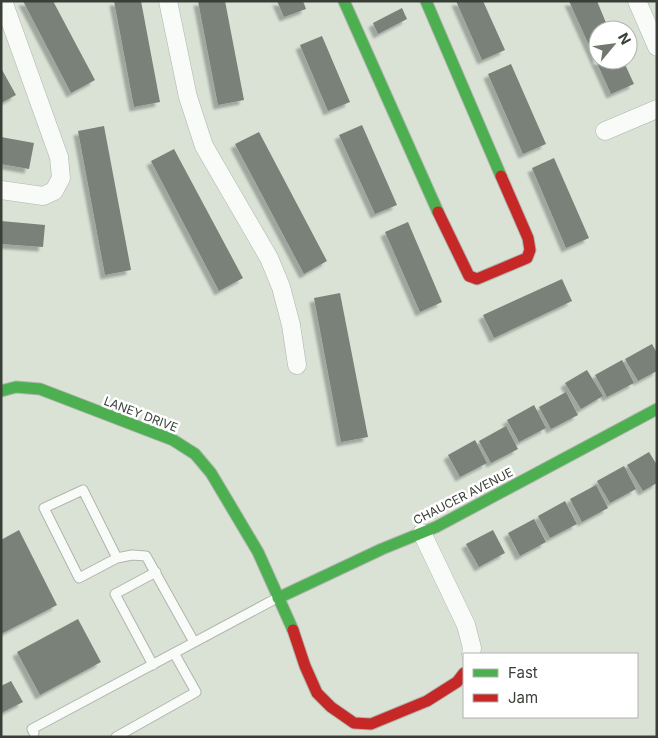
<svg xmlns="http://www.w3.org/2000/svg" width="658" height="738" viewBox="0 0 658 738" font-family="Inter,sans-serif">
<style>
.building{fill:#798178;filter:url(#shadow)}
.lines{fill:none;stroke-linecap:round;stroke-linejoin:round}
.lane-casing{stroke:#afb5ac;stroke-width:11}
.street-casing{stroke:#afb5ac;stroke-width:19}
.fast-casing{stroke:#afb5ac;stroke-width:13}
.jam-casing{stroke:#afb5ac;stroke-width:13}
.lane{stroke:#f9fbf9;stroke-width:9}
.street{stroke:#f9fbf9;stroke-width:18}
.fast{stroke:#4caf50;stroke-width:11}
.jam{stroke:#c62828;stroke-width:11}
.labels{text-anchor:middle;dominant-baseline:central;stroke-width:5;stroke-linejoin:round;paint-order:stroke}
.street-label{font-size:12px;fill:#393f36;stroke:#fff}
</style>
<defs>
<filter id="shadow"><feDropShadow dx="-4.5" dy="4.5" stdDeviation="1" flood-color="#0004"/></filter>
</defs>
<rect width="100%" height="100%" fill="#dae2d6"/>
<!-- building -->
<path class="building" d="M23,1h30l42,79 -24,13z
M114,1h27l19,101 -26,5z
M198,1h27l19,99 -26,5z
M277,1h26l3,8 -22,8z
M456,1h27l22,49 -23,10z
M569,1h28l12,29h-11v30h25l11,24 -23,10z
M402,8l5,11 -29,15 -5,-11z
M322,36l28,66 -22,9 -28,-66z
M511,64l35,80 -23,10 -35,-80z
M1,68l15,27 -15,8z
M362,125l35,80 -22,9 -36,-79z
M104,126l27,144 -26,5 -27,-144z
M259,132l68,129 -23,13 -69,-130z
M1,137l33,6 -5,26 -28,-5z
M174,149l69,129 -24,13 -68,-130z
M554,158l35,80 -23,10 -34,-80z
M1,221l44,4 -2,22 -42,-3z
M408,222l34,80 -22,10 -35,-80z
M562,279l10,22 -78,37 -11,-23z
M340,293l28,144 -27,5 -27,-144z
M652,344l5,9v18l-19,10 -13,-22z
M622,360l12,23 -27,14 -12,-22z
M587,370l16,26 -22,13 -16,-26z
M566,392l12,23 -27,14 -12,-22z
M534,405l12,23 -27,14 -12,-22z
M506,426l12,23 -27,14 -12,-22z
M475,440l12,23 -27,14 -12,-22z
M649,452l8,13v18l-14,8 -16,-26z
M624,466l12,23 -26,14 -13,-22z
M596,485l12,23 -26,14 -12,-23z
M565,501l12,23 -27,14 -12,-22z
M534,519l12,23 -26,14 -12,-23z
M19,530l38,75 -56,29v-94z
M493,530l12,23 -26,14 -13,-23z
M78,619l23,43 -61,33 -23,-43z
M11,681l12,21 -22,11v-27z"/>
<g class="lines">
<defs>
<path id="lane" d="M117,558l-38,20 -35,-70 39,-18 34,68 15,-3 14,1 48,86
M153,665l-38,-71 41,-22
M34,733l-2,-4 245,-131
M116,737l80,-45 -22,-39"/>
<path id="street" d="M168,1l20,96 16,49 65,112 12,29 10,38 6,40
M637,1l20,46
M605,131l52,-22
M1,190l42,6 11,-5 7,-13 -2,-21 -56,-156
M422,533l44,92 6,23 -1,6"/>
<path id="fast" d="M344,1l94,211
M426,1l75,175
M1,391l15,-4 24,2 133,51 22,14 16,19 47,79 35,78
M278,598l104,-49 54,-22 221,-118"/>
<path id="jam" d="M438,212l31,64 8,3 50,-21 3,-8 -2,-12 -27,-62
M293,630l12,36 12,27 14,14 23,16 17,1 56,-23 30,-19 7,-9"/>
</defs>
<!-- lane casing -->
<use href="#lane" class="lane-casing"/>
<!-- street casing -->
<use href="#street" class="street-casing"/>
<!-- fast casing -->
<use href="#fast" class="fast-casing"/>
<!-- jam casing -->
<use href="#jam" class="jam-casing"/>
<!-- lane -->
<use href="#lane" class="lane"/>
<!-- street -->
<use href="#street" class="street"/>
<!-- fast -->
<use href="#fast" class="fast"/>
<!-- jam -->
<use href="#jam" class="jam"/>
</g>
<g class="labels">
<!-- street labels -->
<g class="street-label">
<text transform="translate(141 414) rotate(21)">LANEY DRIVE</text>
<text transform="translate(463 496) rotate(-27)">CHAUCER AVENUE</text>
</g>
</g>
<!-- border -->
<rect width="658" height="738" fill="none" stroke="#393f36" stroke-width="5"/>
<!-- legend -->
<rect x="463" y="653" width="175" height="65" fill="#ffffff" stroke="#b0b2af"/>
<rect x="473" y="669" width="25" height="8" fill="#4caf50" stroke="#b0b2af"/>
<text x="508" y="678" font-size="15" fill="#393f36">Fast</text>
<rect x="473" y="694" width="25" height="8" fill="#c62828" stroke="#b0b2af"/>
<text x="508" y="703" font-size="15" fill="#393f36">Jam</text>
<!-- north arrow -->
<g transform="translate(613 45) rotate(61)"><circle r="24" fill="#ffffff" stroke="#b0b2af"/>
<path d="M0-4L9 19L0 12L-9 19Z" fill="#71786e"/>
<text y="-8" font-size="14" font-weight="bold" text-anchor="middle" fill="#393f36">N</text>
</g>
</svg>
